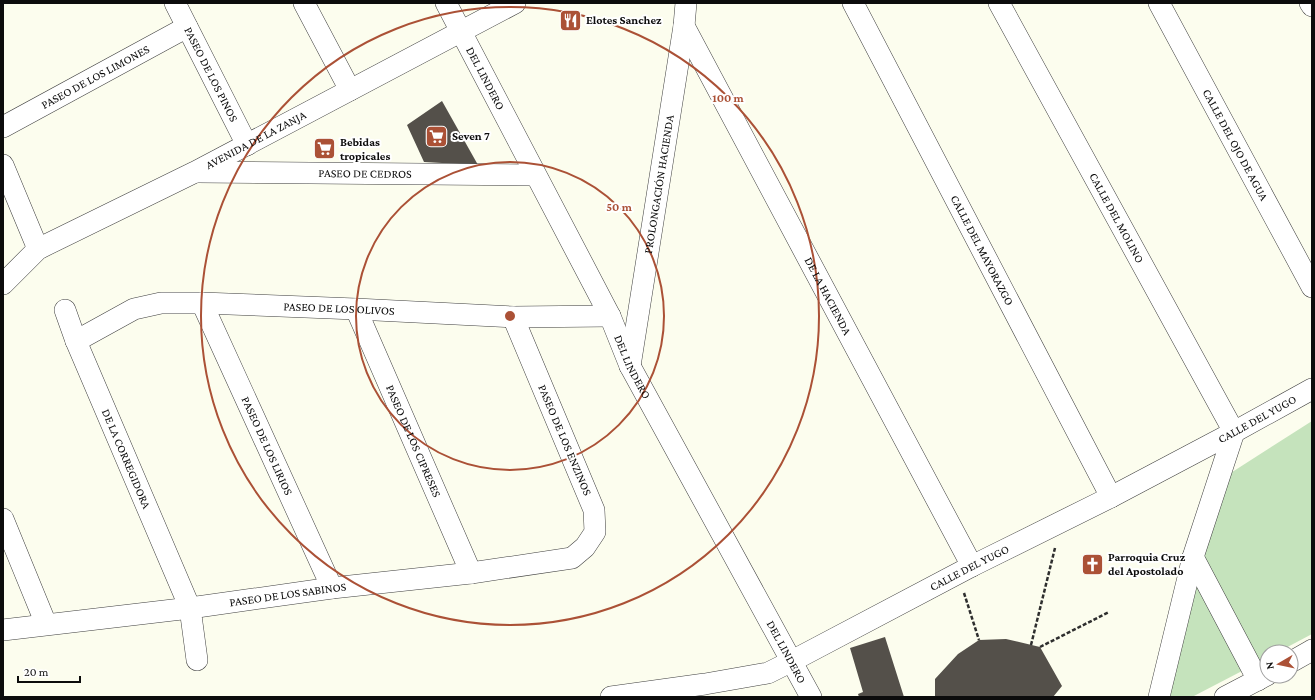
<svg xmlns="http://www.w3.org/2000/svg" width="1315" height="700" viewBox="0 0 1315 700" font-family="'Crimson Pro',serif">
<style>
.green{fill:#c5e3bc}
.building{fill:#54504a}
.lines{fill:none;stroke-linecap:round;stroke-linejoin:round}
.minor-casing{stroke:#3f3f3f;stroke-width:22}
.path{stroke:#2e2e2e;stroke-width:2.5;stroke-dasharray:4 2;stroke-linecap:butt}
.minor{stroke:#fff;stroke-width:21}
.ring{fill:none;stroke:#ab5136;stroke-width:2}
.labels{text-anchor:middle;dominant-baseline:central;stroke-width:4;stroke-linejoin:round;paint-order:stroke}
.poi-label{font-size:12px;font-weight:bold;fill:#0c0c0c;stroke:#fff;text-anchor:start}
.street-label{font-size:12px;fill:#0c0c0c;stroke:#fff}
.centre{fill:#ab5136;stroke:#fff;stroke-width:2}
.ring-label{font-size:12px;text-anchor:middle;font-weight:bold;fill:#ab5136;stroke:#fff;stroke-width:4;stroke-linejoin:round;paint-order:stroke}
</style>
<rect width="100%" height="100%" fill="#fcfdee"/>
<!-- green -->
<path class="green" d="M1312,421v213l-34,18h-11v6l-75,39h-27l61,-221z"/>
<!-- building -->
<path class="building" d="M442,101l36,64 -54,-3 -17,-37z
M885,637l19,60h-45l-1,-3 5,-2 -13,-44z
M1006,639l34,8 22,39 -9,11h-118v-18l23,-25 21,-14z"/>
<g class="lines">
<defs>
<g id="minor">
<path id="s1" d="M175,3l72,142"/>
<path d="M304,3l46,87"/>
<path id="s2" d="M446,3l164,313 20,50 181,331"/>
<path id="s3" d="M853,3l258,494"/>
<path id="s4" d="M999,3l235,429 -41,125 -34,140"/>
<path id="s5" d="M1159,3l153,284"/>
<path d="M1310,3l2,3"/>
<path id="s6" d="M684,26l288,540"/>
<path id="s7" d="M3,127l184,-100"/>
<path d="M3,165l35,84"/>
<path id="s8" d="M198,172l337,3"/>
<path id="s9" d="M3,284l35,-35 157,-77 320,-169"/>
<path id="s10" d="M202,303l130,285"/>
<path id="s11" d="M356,309l115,264"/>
<path id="s12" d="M65,310l11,31 114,267 7,52"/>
<path id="s13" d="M76,341l58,-32 27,-6h41l154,6 157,8 97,-1"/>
<path id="s14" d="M630,366l54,-340 2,-23"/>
<path d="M3,519l43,105"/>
<path d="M1193,557l65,123"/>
<path id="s15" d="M3,630l187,-22 142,-20 139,-15 101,-15 13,-11 10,-15 -1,-22 -81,-193"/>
<path d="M1291,662l21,-12"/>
<path id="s16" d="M611,697l94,-13 63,-11 24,-12 180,-95 139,-69 123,-65 78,-43"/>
<path d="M1225,697l42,-22"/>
</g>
</defs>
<!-- minor casing -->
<use href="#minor" class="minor-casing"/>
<!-- path -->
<path class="path" d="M964,593l15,47
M1031,645l24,-97
M1040,647l69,-35"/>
<!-- minor -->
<use href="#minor" class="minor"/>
</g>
<!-- distance rings -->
<g class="ring">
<circle cx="510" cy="316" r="154"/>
<circle cx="510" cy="316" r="309"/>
</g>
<!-- icons -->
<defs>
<symbol id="restaurant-square" viewBox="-11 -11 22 22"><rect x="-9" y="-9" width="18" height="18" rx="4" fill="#ab5136" stroke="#fff"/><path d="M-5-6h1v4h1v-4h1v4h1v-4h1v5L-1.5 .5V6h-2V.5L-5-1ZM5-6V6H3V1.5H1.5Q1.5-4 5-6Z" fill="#fff"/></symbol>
<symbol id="supermarket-square" viewBox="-11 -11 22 22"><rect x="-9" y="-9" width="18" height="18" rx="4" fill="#ab5136" stroke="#fff"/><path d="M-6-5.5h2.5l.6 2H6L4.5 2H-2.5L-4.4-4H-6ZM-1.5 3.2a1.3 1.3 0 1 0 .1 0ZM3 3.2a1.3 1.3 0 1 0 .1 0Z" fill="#fff"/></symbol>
<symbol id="church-square" viewBox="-11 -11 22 22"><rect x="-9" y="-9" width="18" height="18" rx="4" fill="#ab5136" stroke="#fff"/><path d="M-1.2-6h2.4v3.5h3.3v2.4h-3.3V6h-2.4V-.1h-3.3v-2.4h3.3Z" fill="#fff"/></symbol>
</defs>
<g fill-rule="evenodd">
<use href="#restaurant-square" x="558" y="8" width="25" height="25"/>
<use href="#supermarket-square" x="424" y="124" width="25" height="25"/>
<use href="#supermarket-square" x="312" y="136" width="25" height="25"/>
<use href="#church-square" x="1080" y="552" width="25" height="25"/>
</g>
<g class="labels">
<!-- poi labels -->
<g class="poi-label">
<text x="586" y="20">Elotes Sanchez</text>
<text x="452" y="136">Seven 7</text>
<text x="340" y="142">Bebidas<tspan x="340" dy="14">tropicales</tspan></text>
<text x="1108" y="557">Parroquia Cruz<tspan x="1108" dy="14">del Apostolado</tspan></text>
</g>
<!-- street labels -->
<g class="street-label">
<text stroke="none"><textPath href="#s1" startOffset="80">PASEO DE LOS PINOS</textPath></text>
<text stroke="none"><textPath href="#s7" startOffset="105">PASEO DE LOS LIMONES</textPath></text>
<text stroke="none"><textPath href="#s2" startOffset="85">DEL LINDERO</textPath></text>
<text stroke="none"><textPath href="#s9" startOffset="293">AVENIDA DE LA ZANJA</textPath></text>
<text stroke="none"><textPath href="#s5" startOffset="161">CALLE DEL OJO DE AGUA</textPath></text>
<text stroke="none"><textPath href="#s8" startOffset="167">PASEO DE CEDROS</textPath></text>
<text stroke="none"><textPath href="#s14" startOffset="184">PROLONGACIÓN HACIENDA</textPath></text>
<text stroke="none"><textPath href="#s4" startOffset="245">CALLE DEL MOLINO</textPath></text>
<text stroke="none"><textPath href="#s3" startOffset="279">CALLE DEL MAYORAZGO</textPath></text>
<text stroke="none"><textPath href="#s6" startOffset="306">DE LA HACIENDA</textPath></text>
<text stroke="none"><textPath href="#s13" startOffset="272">PASEO DE LOS OLIVOS</textPath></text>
<text stroke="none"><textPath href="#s2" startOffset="409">DEL LINDERO</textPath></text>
<text stroke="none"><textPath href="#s16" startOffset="710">CALLE DEL YUGO</textPath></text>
<text transform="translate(565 440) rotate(67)">PASEO DE LOS ENZINOS</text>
<text stroke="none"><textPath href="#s11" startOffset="144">PASEO DE LOS CIPRESES</textPath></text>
<text stroke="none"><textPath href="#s10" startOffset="157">PASEO DE LOS LIRIOS</textPath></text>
<text stroke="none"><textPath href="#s12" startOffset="161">DE LA CORREGIDORA</textPath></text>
<text stroke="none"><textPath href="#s16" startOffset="386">CALLE DEL YUGO</textPath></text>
<text stroke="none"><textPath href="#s15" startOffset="287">PASEO DE LOS SABINOS</textPath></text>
<text stroke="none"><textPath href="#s2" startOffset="733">DEL LINDERO</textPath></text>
</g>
</g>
<circle cx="510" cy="316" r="6" class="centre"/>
<g class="ring-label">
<text x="728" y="102">100 m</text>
<text x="619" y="211">50 m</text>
</g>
<!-- border -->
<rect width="1315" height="700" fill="none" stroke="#0c0c0c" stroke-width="8"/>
<!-- north arrow -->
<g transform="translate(1279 664) rotate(261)"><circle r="19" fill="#ffffff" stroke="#9e9e9e"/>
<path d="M0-3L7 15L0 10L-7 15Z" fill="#ab5136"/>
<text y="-6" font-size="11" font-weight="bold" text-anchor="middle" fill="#0c0c0c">N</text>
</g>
<!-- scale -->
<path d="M18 676v6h62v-6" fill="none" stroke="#0c0c0c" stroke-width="2"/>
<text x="24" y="676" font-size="12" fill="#0c0c0c" stroke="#ffffff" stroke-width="3" paint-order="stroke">20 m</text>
</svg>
